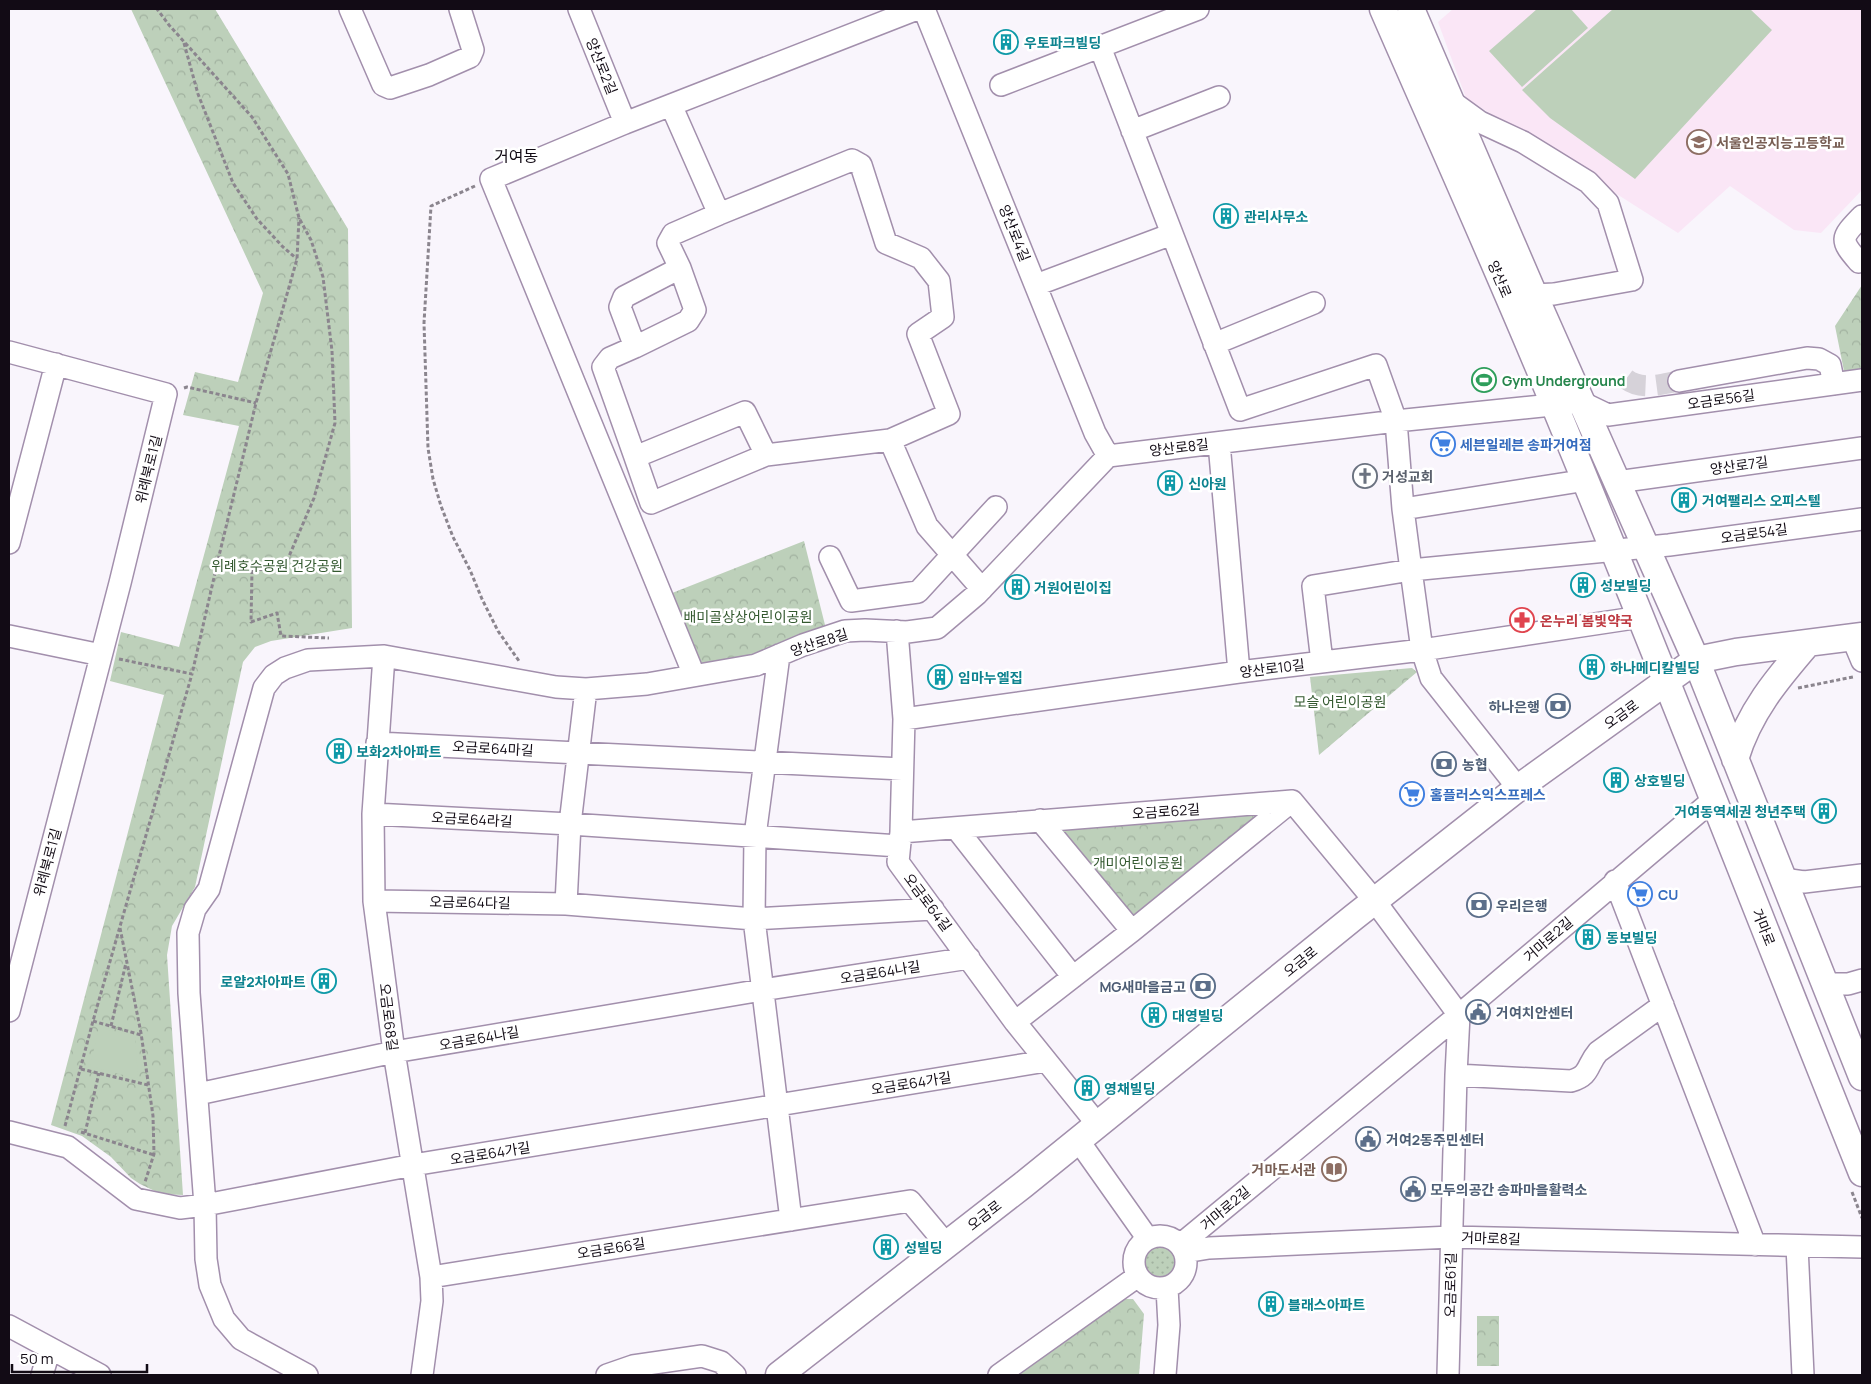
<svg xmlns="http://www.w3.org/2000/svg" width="1871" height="1384" viewBox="0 0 1871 1384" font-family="Manrope,'Noto Sans KR',sans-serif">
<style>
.education{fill:#fae6f6}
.grass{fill:url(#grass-dots)}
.park{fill:url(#park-crowns)}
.pitch{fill:#bdd0ba}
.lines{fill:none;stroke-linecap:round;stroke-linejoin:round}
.minor-tunnel{stroke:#d6d2d9;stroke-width:21;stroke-dasharray:21 11;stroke-linecap:butt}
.minor-casing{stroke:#a28fac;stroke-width:24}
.major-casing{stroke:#a28fac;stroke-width:29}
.path{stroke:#8b858e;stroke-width:3;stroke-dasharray:4 2.5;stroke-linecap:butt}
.minor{stroke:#fff;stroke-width:21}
.major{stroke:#fff;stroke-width:26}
.labels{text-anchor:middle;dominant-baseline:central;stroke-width:5;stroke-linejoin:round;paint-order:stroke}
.culture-label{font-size:14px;font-weight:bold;fill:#0d838f;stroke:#fff;text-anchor:start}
.street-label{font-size:14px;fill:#120b15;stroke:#fff}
.education-label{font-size:14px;font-weight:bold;fill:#785e54;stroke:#fff;text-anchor:start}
.leisure-label{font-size:14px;font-weight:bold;fill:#27864d;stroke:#fff;text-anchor:start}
.shop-label{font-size:14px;font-weight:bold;fill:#366cbe;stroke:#fff;text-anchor:start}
.worship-label{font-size:14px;font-weight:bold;fill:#5b616d;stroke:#fff;text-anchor:start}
.park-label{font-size:14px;fill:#345930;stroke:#fff}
.health-label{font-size:14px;font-weight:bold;fill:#be3a42;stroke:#fff;text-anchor:start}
.service-label{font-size:14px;font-weight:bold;fill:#4e5e75;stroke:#fff;text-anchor:start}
.quarter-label{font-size:16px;fill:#120b15;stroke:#fff}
</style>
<defs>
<pattern id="grass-dots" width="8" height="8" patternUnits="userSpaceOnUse" patternTransform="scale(1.25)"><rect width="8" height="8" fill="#bdd0ba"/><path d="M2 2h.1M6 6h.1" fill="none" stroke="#a1b19f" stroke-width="1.8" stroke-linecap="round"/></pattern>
<pattern id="park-crowns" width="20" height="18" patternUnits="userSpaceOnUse" patternTransform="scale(1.25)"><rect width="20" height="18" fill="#bdd0ba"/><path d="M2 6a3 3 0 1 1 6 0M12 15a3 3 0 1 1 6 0" fill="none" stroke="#a1b19f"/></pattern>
</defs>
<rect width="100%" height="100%" fill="#f9f5fc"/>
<!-- education -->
<path class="education" d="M1453,9h409v181l-41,43 -27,-3 -64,-44 -52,47 -212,-135 -28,-76z"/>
<!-- grass -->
<path class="grass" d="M1137 1262a23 23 0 1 1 46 0a23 23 0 1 1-46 0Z"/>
<!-- park -->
<path class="park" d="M131,9h84l133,220 4,399 -81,13 -16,6 -12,15 -48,225 -23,39 -5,29 16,240 -22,-1 -21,-10 -9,-6 -20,-21 -29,-21 -31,-11 113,-430 -54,-14 11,-49 58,15 60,-221 -56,-11 12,-43 43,10 25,-89z
M1862,285v89l-17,2 -10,-50z
M804,541l24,96 -134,38 -32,-78z
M1412,668l5,4 -98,83 -9,-78z
M1292,801l-160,130 -92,-111z
M1118,1299h15l11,15 -5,61h-121z
M1477,1316h22v50h-22z"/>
<!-- pitch -->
<path class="pitch" d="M1537,9h34l17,19 -66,59 -33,-36z
M1613,9h137l22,21 -137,149 -85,-61 -28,-28z
M99,1028l36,8 3,43 -48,-13z"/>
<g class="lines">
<!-- minor-tunnel -->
<path class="minor-tunnel" d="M1626,379c16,12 35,5 53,2"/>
<defs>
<path id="minor" d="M350,9l33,76 7,3 39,-13 41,-18 3,-7 -13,-41
M579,9l46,114
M924,9l171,424 13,23
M1100,47l140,363 136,-45 20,56 7,88 8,61 11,80 9,28 87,110
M1001,85l197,-76
M1451,101l29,21 43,20 65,40 20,21 24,77 -78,14 -20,1
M671,105l48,109 133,-54 9,5 25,78 35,15 18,23 4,36 -25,17 31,80 -59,26 37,86 55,63
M1132,131l87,-34
M1859,262c-20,-23 -18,-24 3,-46
M680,268l-56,29 -4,10 15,40 53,-26 7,-11 -15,-42 -12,-25 5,-9 46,-20
M1036,285l136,-51
M1214,344l100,-41
M635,347l-25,11 -7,9 32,90 110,-45 21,43 -115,48 -16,-46
M9,352l157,42 -46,189 -111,428
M1679,381l128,-23 12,1 11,6 4,19
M1219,443l20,229
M766,455l124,-15
M1617,482l245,-34
M1403,509l171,-27
M9,543l47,-179
M830,557l21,44 67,-9 78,-85
M897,631l7,88 -3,113 -3,30 117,160 83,103
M9,636l92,19
M1852,637l10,24
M779,655l-24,181 -1,83 37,301
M384,656l-11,158 1,87 20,151 37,225 1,24 -10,74
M1322,662l-9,-76 98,-16 258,-25 193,-26
M694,675l-203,-496 134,-56 292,-114
M904,719l335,-47 183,-22 219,-33
M377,743l525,26
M1292,801l82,99 85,115 -3,60 -8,300
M373,814l197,10 329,22
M1040,820l92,111
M956,828l117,149
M901,832l391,-31
M1783,879l21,3 58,-7
M1615,881l140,364
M374,901l192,3 188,15 179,-10
M566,904l4,-80 16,-135
M1825,984h23l14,-4
M1015,1022l117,-91 160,-130
M1456,1075l115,6c20,-6 15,-15 27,-29l65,-47
M198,1094l196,-42 368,-62 207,-32
M9,1132l59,15 68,52 44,9 25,-3 208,-40 633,-104
M1078,1140l70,99
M1134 1262a26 26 0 1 1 52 0a26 26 0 1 1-52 0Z
M1180,1245l279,-230 254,-215
M1797,1246l6,129
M1185,1252l24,-4 242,-11 411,10
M431,1277l479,-76 36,43
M9,1326l91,49
M42,1375l8,-27
M307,1375l-66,-36 -17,-20 -14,-34 -4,-26 -1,-54 -16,-212 -1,-60 7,-24 14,-20 55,-201 10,-13 11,-7 23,-8 76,-4 172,31 30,2 61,-5 109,-19 47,-20 42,-14 20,-1 42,2 30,-4 40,-34 131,-138 288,-35 185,-19 27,13 254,-35
M607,1375l26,-9 69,-10 19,6 14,13
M999,1375l139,-99
M1165,1375l4,-50 -2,-37"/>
<path id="major" d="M1383,9c58,133 118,266 173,400 105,254 204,510 306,764
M1411,9l123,286 162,365 166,417
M1735,759c14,-47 42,-80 73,-116
M779,1375l244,-190 331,-268 164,-129 178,-128 40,-8 126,-16"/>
</defs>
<!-- minor casing -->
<use href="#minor" class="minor-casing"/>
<!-- major casing -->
<use href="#major" class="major-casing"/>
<!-- path -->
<path class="path" d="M184,43l14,51 35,89 24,36 26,28 14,12
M475,186l-44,20 -7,117 4,125 5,31 8,27 12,31 17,33 12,29 16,32 21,30
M184,388l3,-1 69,16
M218,560l38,-157 41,-144 2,-41
M252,570l-1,52 26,-9 4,23 48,2
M119,659l73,15 26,-114 34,10 32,-2 30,-70 21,-75 -3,-72 -9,-74 -12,-37 -12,-22 -11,-44 -36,-57 -83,-92 -12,-16
M1798,688l55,-11
M120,928l21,105 12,83 1,38 -9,28
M93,1021l48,14
M111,1026l15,-63
M81,1069l67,16
M65,1126l28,-105 99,-347
M81,1132l73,23
M85,1133l14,-60
M1852,1192l10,26"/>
<!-- minor -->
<use href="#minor" class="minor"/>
<!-- major -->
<use href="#major" class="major"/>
</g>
<!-- icons -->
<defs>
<symbol id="building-ring" viewBox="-11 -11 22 22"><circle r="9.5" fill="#fff" stroke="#0f9aa8" stroke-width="1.5"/><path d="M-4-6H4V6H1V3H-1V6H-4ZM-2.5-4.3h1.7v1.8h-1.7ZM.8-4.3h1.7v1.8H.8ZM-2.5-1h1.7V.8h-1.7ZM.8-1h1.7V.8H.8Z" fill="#0f9aa8"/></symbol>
<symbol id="school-ring" viewBox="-11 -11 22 22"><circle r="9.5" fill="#fff" stroke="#8d6e63" stroke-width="1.5"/><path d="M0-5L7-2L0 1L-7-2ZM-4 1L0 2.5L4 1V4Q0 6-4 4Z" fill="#8d6e63"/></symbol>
<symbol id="stadium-ring" viewBox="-11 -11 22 22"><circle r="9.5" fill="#fff" stroke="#2e9e5b" stroke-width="1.5"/><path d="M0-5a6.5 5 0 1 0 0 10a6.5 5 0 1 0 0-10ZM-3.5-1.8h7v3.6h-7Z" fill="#2e9e5b"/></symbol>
<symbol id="supermarket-ring" viewBox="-11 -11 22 22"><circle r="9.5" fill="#fff" stroke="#3f7fe0" stroke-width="1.5"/><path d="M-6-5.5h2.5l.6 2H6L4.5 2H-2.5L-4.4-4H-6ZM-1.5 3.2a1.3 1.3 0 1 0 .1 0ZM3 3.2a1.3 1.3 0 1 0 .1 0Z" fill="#3f7fe0"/></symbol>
<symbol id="church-ring" viewBox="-11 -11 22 22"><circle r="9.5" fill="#fff" stroke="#6b7280" stroke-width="1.5"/><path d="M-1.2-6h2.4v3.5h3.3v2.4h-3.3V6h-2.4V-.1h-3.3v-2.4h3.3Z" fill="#6b7280"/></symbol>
<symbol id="pharmacy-ring" viewBox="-11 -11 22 22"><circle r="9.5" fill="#fff" stroke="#e0444e" stroke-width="1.5"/><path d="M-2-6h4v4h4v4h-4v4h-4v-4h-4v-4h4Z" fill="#e0444e"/></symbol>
<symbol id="bank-ring" viewBox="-11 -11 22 22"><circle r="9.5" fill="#fff" stroke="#5c6f8a" stroke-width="1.5"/><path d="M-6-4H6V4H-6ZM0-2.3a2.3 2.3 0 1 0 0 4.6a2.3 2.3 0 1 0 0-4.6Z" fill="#5c6f8a"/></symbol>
<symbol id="civic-ring" viewBox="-11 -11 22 22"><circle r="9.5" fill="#fff" stroke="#5c6f8a" stroke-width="1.5"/><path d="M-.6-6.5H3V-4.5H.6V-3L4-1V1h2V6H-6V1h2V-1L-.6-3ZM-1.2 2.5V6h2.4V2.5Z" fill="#5c6f8a"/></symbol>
<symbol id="library-ring" viewBox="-11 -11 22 22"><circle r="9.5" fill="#fff" stroke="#8d6e63" stroke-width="1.5"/><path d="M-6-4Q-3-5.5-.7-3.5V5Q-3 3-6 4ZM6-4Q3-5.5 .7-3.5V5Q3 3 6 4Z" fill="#8d6e63"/></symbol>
</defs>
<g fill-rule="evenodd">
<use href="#building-ring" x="992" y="28" width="28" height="28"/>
<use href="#school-ring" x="1685" y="128" width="28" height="28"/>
<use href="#building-ring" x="1212" y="202" width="28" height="28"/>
<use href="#stadium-ring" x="1470" y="366" width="28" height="28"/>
<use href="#supermarket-ring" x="1429" y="430" width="28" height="28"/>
<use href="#church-ring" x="1351" y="462" width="28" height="28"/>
<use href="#building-ring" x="1156" y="469" width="28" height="28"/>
<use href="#building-ring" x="1670" y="486" width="28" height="28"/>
<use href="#building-ring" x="1569" y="571" width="28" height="28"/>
<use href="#building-ring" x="1003" y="573" width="28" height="28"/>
<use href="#pharmacy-ring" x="1508" y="606" width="28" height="28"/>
<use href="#building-ring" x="1578" y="653" width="28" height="28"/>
<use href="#building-ring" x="926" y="663" width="28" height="28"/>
<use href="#bank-ring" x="1544" y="692" width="28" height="28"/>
<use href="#building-ring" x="325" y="737" width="28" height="28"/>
<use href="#bank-ring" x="1430" y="750" width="28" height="28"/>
<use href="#building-ring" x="1602" y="766" width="28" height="28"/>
<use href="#supermarket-ring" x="1398" y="780" width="28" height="28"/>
<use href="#building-ring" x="1810" y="797" width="28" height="28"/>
<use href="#supermarket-ring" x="1626" y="880" width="28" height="28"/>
<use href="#bank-ring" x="1465" y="891" width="28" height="28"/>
<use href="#building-ring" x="1574" y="923" width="28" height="28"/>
<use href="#building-ring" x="310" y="967" width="28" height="28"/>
<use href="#bank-ring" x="1189" y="972" width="28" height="28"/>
<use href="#civic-ring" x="1464" y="998" width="28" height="28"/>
<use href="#building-ring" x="1140" y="1001" width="28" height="28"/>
<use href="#building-ring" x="1073" y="1074" width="28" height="28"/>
<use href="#civic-ring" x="1354" y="1125" width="28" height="28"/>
<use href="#library-ring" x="1320" y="1155" width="28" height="28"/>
<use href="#civic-ring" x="1399" y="1175" width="28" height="28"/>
<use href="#building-ring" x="872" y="1233" width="28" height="28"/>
<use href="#building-ring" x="1257" y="1290" width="28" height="28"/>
</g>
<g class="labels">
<!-- culture labels -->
<g class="culture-label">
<text x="1024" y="42">우토파크빌딩</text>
<text x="1244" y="216">관리사무소</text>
<text x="1188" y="483">신아원</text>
<text x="1702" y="500">거여팰리스 오피스텔</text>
<text x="1600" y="585">성보빌딩</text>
<text x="1034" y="587">거원어린이집</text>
<text x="1610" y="667">하나메디칼빌딩</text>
<text x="958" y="677">임마누엘집</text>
<text x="356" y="751">보화2차아파트</text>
<text x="1634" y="780">상호빌딩</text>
<text x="1806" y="811" text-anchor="end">거여동역세권 청년주택</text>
<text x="1606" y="937">동보빌딩</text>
<text x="306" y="981" text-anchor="end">로얄2차아파트</text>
<text x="1172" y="1015">대영빌딩</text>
<text x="1104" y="1088">영채빌딩</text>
<text x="904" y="1247">성빌딩</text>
<text x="1288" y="1304">블래스아파트</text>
</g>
<!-- street labels -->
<g class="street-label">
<text transform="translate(602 66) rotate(68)">양산로2길</text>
<text transform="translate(1015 233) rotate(68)">양산로4길</text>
<text transform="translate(1500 279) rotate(67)">양산로</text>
<text transform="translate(1721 399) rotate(-8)">오금로56길</text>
<text transform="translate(1179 447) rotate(-7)">양산로8길</text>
<text transform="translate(1739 465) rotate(-8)">양산로7길</text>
<text transform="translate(148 469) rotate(-76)">위례북로1길</text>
<text transform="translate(1754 533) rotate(-8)">오금로54길</text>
<text transform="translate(819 642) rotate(-18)">양산로8길</text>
<text transform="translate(1272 668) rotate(-7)">양산로10길</text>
<text transform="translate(1621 714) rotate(-36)">오금로</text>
<text transform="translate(493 748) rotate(3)">오금로64마길</text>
<text transform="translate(1166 811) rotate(-4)">오금로62길</text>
<text transform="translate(472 819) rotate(3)">오금로64라길</text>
<text transform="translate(47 862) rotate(-75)">위례북로1길</text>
<text transform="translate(470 902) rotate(1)">오금로64다길</text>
<text transform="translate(928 902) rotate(53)">오금로64길</text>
<text transform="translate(1764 927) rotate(68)">거마로</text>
<text transform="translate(1548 939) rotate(-41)">거마로2길</text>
<text transform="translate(1300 961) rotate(-39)">오금로</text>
<text transform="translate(880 972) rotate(-9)">오금로64나길</text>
<text transform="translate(389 1017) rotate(83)">오금로68길</text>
<text transform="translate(479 1038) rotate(-10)">오금로64나길</text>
<text transform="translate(911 1083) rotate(-9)">오금로64가길</text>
<text transform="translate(490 1153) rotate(-9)">오금로64가길</text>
<text transform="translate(1225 1208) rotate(-40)">거마로2길</text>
<text transform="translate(984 1215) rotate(-38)">오금로</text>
<text transform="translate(1491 1238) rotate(2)">거마로8길</text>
<text transform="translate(611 1248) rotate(-9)">오금로66길</text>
<text transform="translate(1450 1285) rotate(-89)">오금로61길</text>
</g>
<!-- education labels -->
<g class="education-label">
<text x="1716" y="142">서울인공지능고등학교</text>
<text x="1316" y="1169" text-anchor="end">거마도서관</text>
</g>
<!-- leisure labels -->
<g class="leisure-label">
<text x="1502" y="380">Gym Underground</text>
</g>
<!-- shop labels -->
<g class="shop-label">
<text x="1460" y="444">세븐일레븐 송파거여점</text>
<text x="1430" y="794">홈플러스익스프레스</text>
<text x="1658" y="894">CU</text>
</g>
<!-- worship labels -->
<g class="worship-label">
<text x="1382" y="476">거성교회</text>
</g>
<!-- park labels -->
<g class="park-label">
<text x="277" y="565">위례호수공원 건강공원</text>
<text x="748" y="616">배미골상상어린이공원</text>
<text x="1340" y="701">모슬 어린이공원</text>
<text x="1138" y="862">개미어린이공원</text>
</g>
<!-- health labels -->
<g class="health-label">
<text x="1540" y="620">온누리 봄빛약국</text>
</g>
<!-- service labels -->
<g class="service-label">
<text x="1540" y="706" text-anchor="end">하나은행</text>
<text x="1462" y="764">농협</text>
<text x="1496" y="905">우리은행</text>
<text x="1186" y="986" text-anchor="end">MG새마을금고</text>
<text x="1496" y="1012">거여치안센터</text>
<text x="1386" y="1139">거여2동주민센터</text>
<text x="1430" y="1189">모두의공간 송파마을활력소</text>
</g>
<!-- quarter labels -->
<g class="quarter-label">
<text x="516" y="156">거여동</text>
</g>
</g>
<!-- border -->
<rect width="1871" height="1384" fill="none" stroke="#120b15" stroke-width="20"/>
<!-- scale -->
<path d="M12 1364v8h135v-8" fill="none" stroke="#120b15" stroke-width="2.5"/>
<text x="20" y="1364" font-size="15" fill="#120b15" stroke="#ffffff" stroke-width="4" paint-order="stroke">50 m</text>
</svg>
